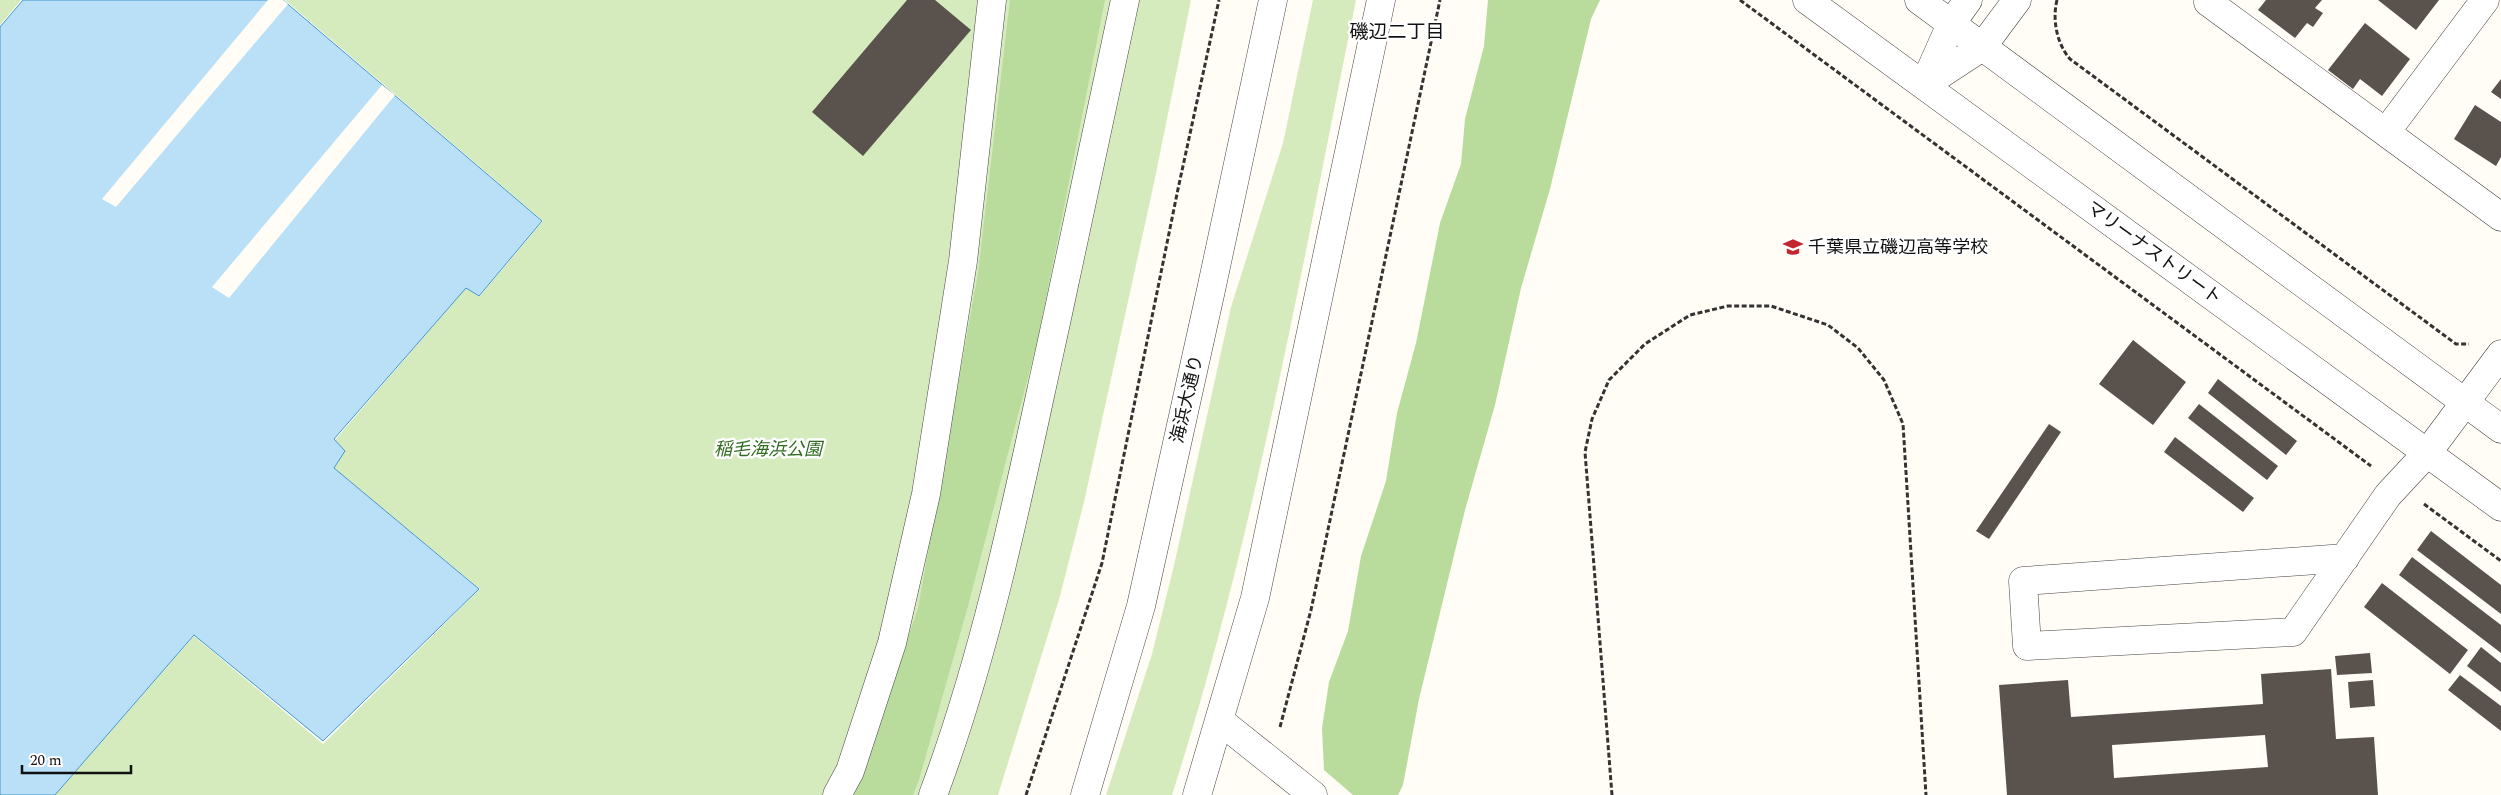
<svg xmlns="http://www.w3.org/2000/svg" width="2501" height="795" viewBox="0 0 2501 795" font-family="Spectral,'Noto Sans JP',serif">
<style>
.green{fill:#d5ebbd}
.forest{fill:#b9dc9c}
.water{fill:#b9e0f7;stroke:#3f96cf}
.pier{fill:#fffdf5}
.building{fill:#5a524d;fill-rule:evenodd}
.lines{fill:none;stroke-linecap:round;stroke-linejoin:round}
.minor-casing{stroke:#444;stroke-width:29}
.path{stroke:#333;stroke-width:3;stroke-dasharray:5 2.5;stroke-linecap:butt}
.minor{stroke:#fff;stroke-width:28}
.labels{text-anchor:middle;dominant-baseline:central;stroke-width:5;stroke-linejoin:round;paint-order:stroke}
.poi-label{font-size:18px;fill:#111;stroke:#fff;text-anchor:start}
.street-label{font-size:18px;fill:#111;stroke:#fff}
.park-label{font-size:18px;font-style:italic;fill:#2f6b1f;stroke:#fff}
.neighbourhood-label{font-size:19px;fill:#111;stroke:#fff}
</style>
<rect width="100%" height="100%" fill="#fffdf5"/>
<!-- green -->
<path class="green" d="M0,0h21l-21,25z
M285,0h906l-37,183 -70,319 -24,94 -62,199h-943l139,-159 129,108 157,-155 -146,-121 11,-17 -10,-11 131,-152 13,9 64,-76z
M1313,0h43c-54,266 -101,536 -184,795h-66l46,-141 23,-93 56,-254 52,-164z"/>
<!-- forest -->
<path class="forest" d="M1010,0h95l-67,339 -70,267 -49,174 -6,15h-59l64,-187 60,-335z
M1488,0h112l-9,19 -41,170 -29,99 -26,117 -30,105 -46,189 -16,86 -5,10h-45l-29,-25 -2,-42 7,-46 19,-51 13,-75 25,-75 11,-68 19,-70 24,-120 21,-59 4,-45 19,-73z"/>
<!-- water -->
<path class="water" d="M23,0h260l259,221 -63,75 -13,-8 -132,151 11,12 -11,17 145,121 -156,152 -129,-106 -139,160h-55v-768z"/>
<!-- pier -->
<path class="pier" d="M268,0h15l5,4 -172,203 -14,-8z
M382,85l13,10 -166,203 -17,-11z"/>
<!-- building -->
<path class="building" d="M907,0h28l36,30 -108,126 -51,-44z
M2266,0h56l-7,8 8,5 -10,14 -6,-4 -12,15 -37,-28z
M2378,0h61l-23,30z
M2365,23l45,36 -28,37 -22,-17 -7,10 -25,-19z
M2501,79v20l-10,-7z
M2475,105l26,17v35l-5,9 -42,-27z
M2133,340l53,42 -33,43 -54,-41z
M2218,379l79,62 -11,14 -78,-62z
M2199,404l79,62 -11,14 -79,-62z
M2049,424l12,8 -72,107 -13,-8z
M2175,437l79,61 -11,14 -79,-60z
M2431,531l70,54v29l-84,-64z
M2412,557l89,68v28l-102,-78z
M2382,583l86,67 -18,24 -86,-67z
M2481,647l20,16v29l-34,-26z
M2370,653l2,20 -35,2 -2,-19z
M2331,669l5,70 38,-2 4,58h-371l-8,-110 69,-5 3,37 192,-13 -2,-30zM2265,735l3,32 -154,11 -2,-33z
M2460,675l41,31v25l-53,-41z
M2373,680l2,26 -25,2 -2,-26z"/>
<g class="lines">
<defs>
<path id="minor" d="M1807,0l694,507
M1919,0l582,429
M2209,0l-1,2 293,215
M1924,85l58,-38 35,-47
M1924,85l27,-61 17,-24
M2386,132l99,-132
M2345,558l-322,23 4,65 266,-14 95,-137 40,-43 73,-98
M1219,720l94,75
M837,795l13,-24 42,-128 34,-149 37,-233 29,-261
M933,795c50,-133 80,-274 110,-413 28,-127 55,-254 82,-382
M1085,795l56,-189 70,-316 62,-290
M1197,795l58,-197 126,-598"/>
</defs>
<!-- minor casing -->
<use href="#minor" class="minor-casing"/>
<!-- path -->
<path class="path" d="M1740,0l631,466
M2057,0c-5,20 0,44 13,59l386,285h13
M2424,504l77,57
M1280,727l31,-117 129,-610
M1026,795l76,-232 76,-374 41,-189
M1612,795l-27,-343 7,-33 17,-39 36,-36 45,-29 38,-9h43l57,19 30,23 26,32 19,44 23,371"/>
<!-- minor -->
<use href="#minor" class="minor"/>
</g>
<!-- icons -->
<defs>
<symbol id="school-bare" viewBox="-9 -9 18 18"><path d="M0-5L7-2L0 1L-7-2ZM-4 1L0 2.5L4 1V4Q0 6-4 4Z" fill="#c4262e" stroke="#fff" stroke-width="2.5" paint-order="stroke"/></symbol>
</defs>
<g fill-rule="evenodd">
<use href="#school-bare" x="1779" y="233" width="28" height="28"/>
</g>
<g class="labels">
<!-- poi labels -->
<g class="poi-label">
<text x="1808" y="247">千葉県立磯辺高等学校</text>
</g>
<!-- street labels -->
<g class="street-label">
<text transform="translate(2154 253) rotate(36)">マリーナストリート</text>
<text transform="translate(1187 399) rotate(-77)">海浜大通り</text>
</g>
<!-- park labels -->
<g class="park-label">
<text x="768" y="449">稲毛海浜公園</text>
</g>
<!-- neighbourhood labels -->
<g class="neighbourhood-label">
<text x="1397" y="32">磯辺二丁目</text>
</g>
</g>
<!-- scale -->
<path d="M22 765v8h109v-8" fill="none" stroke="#111111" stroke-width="2.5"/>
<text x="30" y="765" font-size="15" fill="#111111" stroke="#ffffff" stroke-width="4" paint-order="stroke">20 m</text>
</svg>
